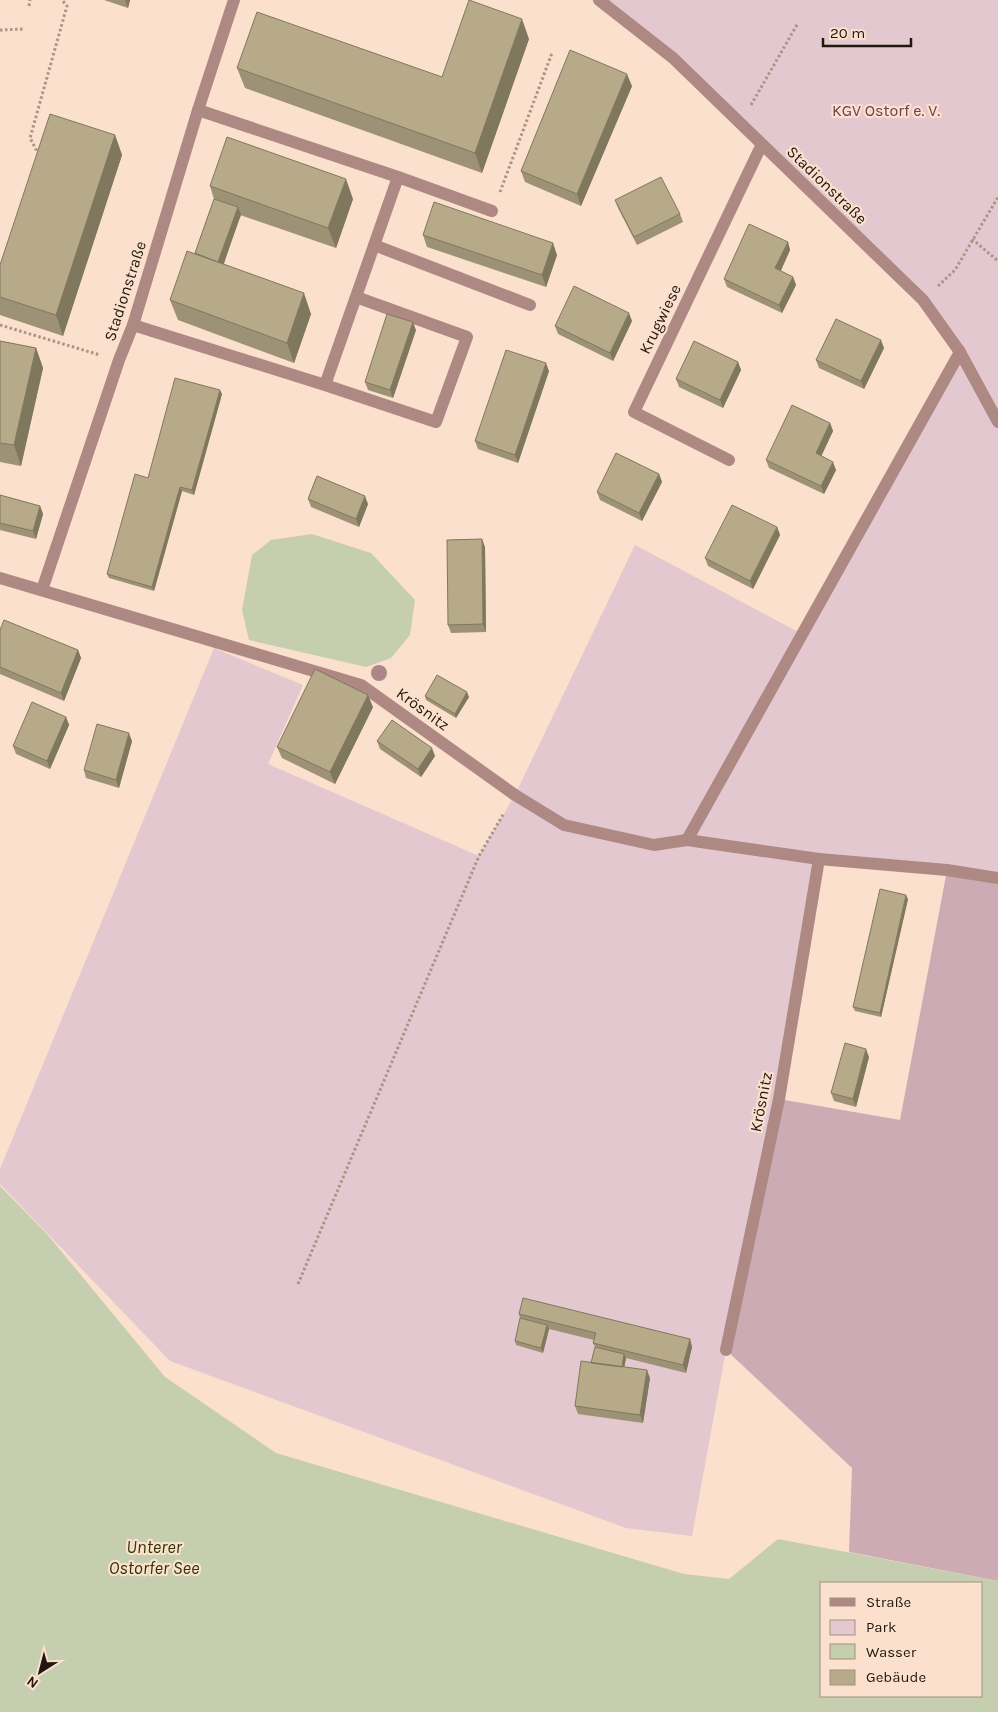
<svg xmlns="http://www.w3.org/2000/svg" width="998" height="1712" viewBox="0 0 998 1712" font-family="Karla,sans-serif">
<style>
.green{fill:#e4c8d0}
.forest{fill:#cdabb5}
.water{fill:#c6ceb0;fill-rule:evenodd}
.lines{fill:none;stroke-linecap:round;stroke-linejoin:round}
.path{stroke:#a99585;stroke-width:3;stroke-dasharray:2.5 2.5;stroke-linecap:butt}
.service{stroke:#ae8984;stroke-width:12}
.minor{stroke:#ae8984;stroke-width:12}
.tree{fill:#ad8687}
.wall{fill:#9d9275}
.shaded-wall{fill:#80775f}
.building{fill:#b7aa88;stroke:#80775f}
.labels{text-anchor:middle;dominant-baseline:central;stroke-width:4.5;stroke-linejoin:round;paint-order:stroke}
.park-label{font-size:16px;fill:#6e3d4e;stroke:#fae0cd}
.street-label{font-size:16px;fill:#22170e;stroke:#fae0cd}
.water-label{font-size:18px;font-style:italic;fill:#2d3502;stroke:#fae0cd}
</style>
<rect width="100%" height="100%" fill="#fae0cd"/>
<!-- green -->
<path class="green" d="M599,0h399v878l-179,-19 -93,491 -34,186 -66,-8 -456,-167 -170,-177v-15l214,-521 89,37 -35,79 211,92 36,-61 120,-250 167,89 158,-282 -37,-52 -250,-242z"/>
<!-- forest -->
<path class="forest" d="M947,870l51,8v703l-149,-29 3,-84 -126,-118 53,-251 121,21z"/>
<!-- water -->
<path class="water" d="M312,534l59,19 44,47 -5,35 -19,23 -25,9 -117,-27 -7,-30 10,-55 19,-15z
M0,1186l47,48 118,143 111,76 408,121 45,5 49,-40 220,42v131h-998zM982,1583v113h-160v-113z"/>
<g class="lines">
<!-- path -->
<path class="path" d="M29,6l1,-6
M0,30l24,-1
M751,105l47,-82
M39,155l-9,-17 37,-132 -5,-6
M500,192l52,-139
M972,239l26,22
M938,286l17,-16 43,-73
M0,325l100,30
M298,1284l181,-428 25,-43"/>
<!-- service -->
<path class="service" d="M198,110l200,67 94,34
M374,245l156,60
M133,325l192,60 73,-208
M325,385l111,37 31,-85 -111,-40
M687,840l273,-488
M726,1350l53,-251 40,-240"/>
<!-- minor -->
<path class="minor" d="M599,0l74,58 250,242 37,52 38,70
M729,460l-95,-48 128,-268
M0,578l361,107 154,110 49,30 90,20 33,-5 132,19 128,11 51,8
M42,590l77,-230 14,-35 65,-215 36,-110"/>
</g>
<!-- trees -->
<circle class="tree" cx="379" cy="673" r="8"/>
<!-- wall -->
<path class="wall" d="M104,0h26l-2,8z
M529,39l-47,134 -237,-85 -8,-20 205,9z
M632,86l-51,120 -56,-24 -4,-11z
M115,135l7,20 -59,181 -63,-21v-50z
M210,186l143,13 -17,49 -96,-33 -16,49 87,50 -17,49 -116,-43 -8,-20 25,-47 19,-54z
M615,200l65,14 3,8 -46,23 -19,-37z
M423,235l134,20 -11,32 -119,-40z
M788,242l2,8 -9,21 12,6 3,8 -14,28 -55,-26 -3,-8z
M632,321l-19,40 -55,-27 -3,-8z
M416,330l-23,68 -25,-8 -3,-8z
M0,341l36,7 7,20 -22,98 -21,-4z
M884,348l-20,41 -45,-21 -3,-8z
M738,362l3,8 -18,38 -44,-21 -3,-8z
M549,371l-31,92 -40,-14 -3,-8z
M222,394l-28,101 -12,-4 -28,100 -45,-13 -2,-4 41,-96z
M830,423l3,8 -12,25 15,14 -12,24 -55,-26 -3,-8z
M659,474l3,8 -20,39 -42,-21 -3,-8z
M0,495l40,11 3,8 -7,25 -36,-9z
M308,499l60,5 -9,23 -48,-20z
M777,527l3,8 -27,54 -45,-23 -3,-8z
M485,547l1,85 -35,1 -3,-8z
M0,630l78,20 3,8 -17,43 -64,-27z
M425,696l44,1 -13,21 -30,-18z
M373,707l-38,77 -53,-26 -5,-11z
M66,717l3,8 -19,44 -34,-15 -3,-8z
M132,741l-13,47 -33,-10 -2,-8z
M377,741l58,15 -14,21 -41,-28z
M908,899l-27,118 -26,-6 -2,-4z
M869,1057l-13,50 -22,-6 -3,-8z
M519,1314l171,25 2,8 -6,26 -60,-15 -2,9 26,11 -7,45 -65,-9 -3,-8 16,-43 4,-16 -2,-4 1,-3 -45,-11 -6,24 -27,-8 -1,-4 5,-23z"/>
<!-- shaded-wall -->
<path class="shaded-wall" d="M125,0h5l-2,8z
M522,19l7,20 -47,134 -7,-20z
M627,74l5,12 -51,120 -4,-12z
M115,135l7,20 -59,181 -7,-21z
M346,179l7,20 -17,49 -8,-20z
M238,207l3,8 -23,64 -3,-8z
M788,242l2,8 -12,26 -3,-8z
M553,243l4,12 -11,32 -4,-12z
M793,277l3,8 -14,28 -3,-8z
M304,293l7,21 -17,49 -7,-20z
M629,313l3,8 -19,40 -3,-8z
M413,322l3,8 -23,68 -3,-8z
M881,340l3,8 -20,41 -3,-8z
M36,348l7,20 -22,98 -7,-21z
M738,362l3,8 -18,38 -3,-8z
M546,363l3,8 -31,92 -3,-8z
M220,390l2,4 -28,101 -2,-5z
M830,423l3,8 -14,30 -3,-8z
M833,462l3,8 -12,24 -3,-8z
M659,474l3,8 -20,39 -3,-8z
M180,487l2,4 -28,100 -2,-4z
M365,496l3,8 -9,23 -3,-8z
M40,506l3,8 -7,25 -3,-8z
M777,527l3,8 -27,54 -3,-8z
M482,539l3,8 1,85 -3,-8z
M78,650l3,8 -17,43 -3,-8z
M467,692l2,5 -13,21 -1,-4z
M368,695l5,12 -38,77 -5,-12z
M66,717l3,8 -19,44 -3,-8z
M129,733l3,8 -13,47 -3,-8z
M432,748l3,8 -14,21 -3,-8z
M906,895l2,4 -27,118 -1,-4z
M866,1049l3,8 -13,50 -3,-8z
M547,1325l2,4 -6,24 -2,-5z
M690,1339l2,8 -6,26 -3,-8z
M624,1354l2,4 -3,17 -2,-4z
M647,1370l3,8 -7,45 -3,-8z"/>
<!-- building -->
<path class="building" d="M469,0l53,19 -47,134 -238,-85 20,-56 185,65z
M570,50l57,24 -50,120 -56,-23z
M50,114l65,21 -59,180 -56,-18v-32z
M227,137l119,42 -18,49 -118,-42z
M661,177l19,37 -46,23 -19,-37z
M214,199l24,8 -20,55 -23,-9z
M434,202l119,41 -11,32 -119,-40z
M749,224l39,18 -13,26 18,9 -14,28 -55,-26z
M187,251l117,42 -17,50 -117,-43z
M574,286l55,27 -19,40 -55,-27z
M387,314l26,8 -23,68 -25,-8z
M836,319l45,21 -20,41 -45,-21z
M0,341l36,7 -22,97 -14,-2z
M694,341l44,21 -18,38 -44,-21z
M506,350l40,13 -31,92 -40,-14z
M175,378l45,12 -28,100 -12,-3 -28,100 -45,-13 28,-100 13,4z
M792,405l38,18 -14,30 17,9 -12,24 -55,-26z
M616,453l43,21 -20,39 -42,-21z
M317,476l48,20 -9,23 -48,-20z
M0,495l40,11 -7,25 -33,-8z
M732,505l45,22 -27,54 -45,-23z
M482,539l1,85 -35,1 -1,-85z
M4,620l74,30 -17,43 -61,-26v-37z
M315,669l53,26 -38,77 -53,-25z
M437,675l30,17 -12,22 -30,-18z
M32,702l34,15 -19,44 -34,-15z
M392,720l40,28 -14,21 -41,-28z
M97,724l32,9 -13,47 -32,-10z
M880,889l26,6 -26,118 -27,-6z
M845,1043l21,6 -13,50 -22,-6z
M523,1298l167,41 -7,26 -90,-22 3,-10 -77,-19z
M520,1318l27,7 -6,23 -26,-7z
M595,1347l29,7 -2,13 -31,-4z
M581,1361l66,9 -7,45 -65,-9z"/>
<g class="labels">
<!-- park labels -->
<g class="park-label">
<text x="886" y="110">KGV Ostorf e. V.</text>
</g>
<!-- street labels -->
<g class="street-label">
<text transform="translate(827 185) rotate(44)">Stadionstraße</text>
<text transform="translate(125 291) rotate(-72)">Stadionstraße</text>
<text transform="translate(660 319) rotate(-64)">Krugwiese</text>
<text transform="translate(423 709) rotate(36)">Krösnitz</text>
<text transform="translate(761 1102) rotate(-79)">Krösnitz</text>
</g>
<!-- water labels -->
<g class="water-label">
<text x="154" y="1547">Unterer<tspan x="154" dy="21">Ostorfer See</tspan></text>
</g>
</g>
<!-- legend -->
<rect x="820" y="1582" width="162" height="115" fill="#fae0cd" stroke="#a49081"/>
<rect x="830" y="1598" width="25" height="8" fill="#ae8984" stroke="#a49081"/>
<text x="866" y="1607" font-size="15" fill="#22170e">Straße</text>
<rect x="830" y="1620" width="25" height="15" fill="#e4c8d0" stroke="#a49081"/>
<text x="866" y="1632" font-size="15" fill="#22170e">Park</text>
<rect x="830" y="1644" width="25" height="15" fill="#c6ceb0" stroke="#a49081"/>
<text x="866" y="1657" font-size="15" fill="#22170e">Wasser</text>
<rect x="830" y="1670" width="25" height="15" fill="#b7aa88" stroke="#a49081"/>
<text x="866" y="1682" font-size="15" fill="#22170e">Gebäude</text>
<!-- north arrow -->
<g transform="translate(40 1672) rotate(216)" stroke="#fae0cd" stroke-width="4" paint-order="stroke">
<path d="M0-4L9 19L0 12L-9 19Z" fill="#22170e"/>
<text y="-8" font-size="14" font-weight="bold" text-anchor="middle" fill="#22170e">N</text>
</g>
<!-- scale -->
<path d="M823 38v8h88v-8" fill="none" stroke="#22170e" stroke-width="2.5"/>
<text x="830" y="38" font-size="15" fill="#22170e" stroke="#fae0cd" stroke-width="4" paint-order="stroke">20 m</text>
</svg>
